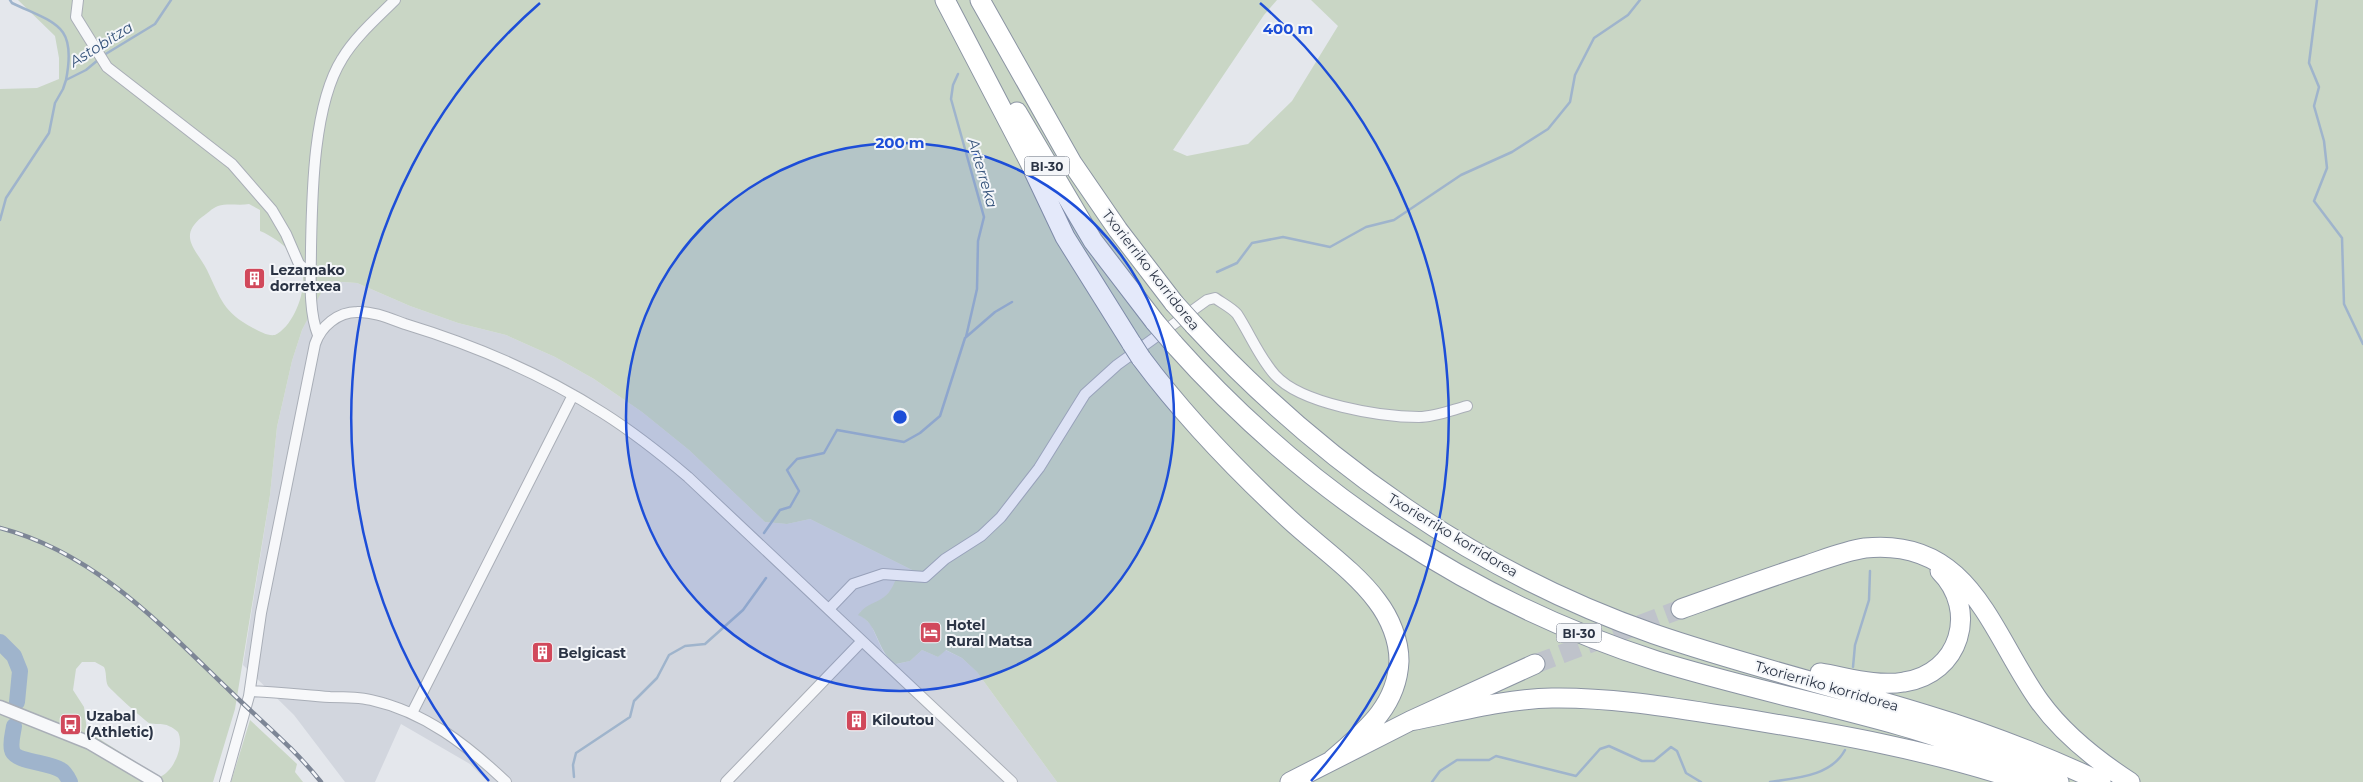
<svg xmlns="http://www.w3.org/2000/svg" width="2363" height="782" viewBox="0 0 2363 782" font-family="Montserrat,sans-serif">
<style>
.built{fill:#d2d6de}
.green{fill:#c9d6c5;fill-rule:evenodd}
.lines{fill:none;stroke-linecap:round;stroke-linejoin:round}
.stream{stroke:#9fb4cc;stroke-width:2.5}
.river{stroke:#9fb4cc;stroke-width:16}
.motorway-tunnel{stroke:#bfc3cb;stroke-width:19;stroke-dasharray:19 9;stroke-linecap:butt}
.minor-casing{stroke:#a9aeb7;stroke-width:12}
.tertiary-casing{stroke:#a9aeb7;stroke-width:15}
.motorway-casing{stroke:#8b94a3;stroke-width:21}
.minor{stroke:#f7f8fa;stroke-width:10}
.tertiary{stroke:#f7f8fa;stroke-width:12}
.motorway{stroke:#fff;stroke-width:19}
.rail-casing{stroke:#7d8696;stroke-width:4.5}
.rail{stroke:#f4f6f9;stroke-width:2.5;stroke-dasharray:8;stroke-linecap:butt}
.motorway-bridge-casing{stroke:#8b94a3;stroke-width:21;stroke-linecap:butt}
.motorway-bridge{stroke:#fff;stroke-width:19}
.ring{fill:none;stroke:#1d4ed8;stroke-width:2.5}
.labels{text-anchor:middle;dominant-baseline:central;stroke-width:4;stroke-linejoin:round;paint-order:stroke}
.shield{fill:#f4f6f9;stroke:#676e7b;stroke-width:1}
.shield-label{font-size:12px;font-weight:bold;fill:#2b3445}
.poi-label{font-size:14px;font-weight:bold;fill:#2b3445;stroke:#f4f6f9;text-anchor:start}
.street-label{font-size:14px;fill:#2b3445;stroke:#f4f6f9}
.water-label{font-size:15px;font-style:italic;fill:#34527a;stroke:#f4f6f9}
.centre{fill:#1d4ed8;stroke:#f4f6f9;stroke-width:2.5}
.ring-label{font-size:15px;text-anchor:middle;font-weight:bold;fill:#1d4ed8;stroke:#f4f6f9;stroke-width:4;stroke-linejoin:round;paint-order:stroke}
</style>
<rect width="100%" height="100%" fill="#e4e7ec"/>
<!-- built -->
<path class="built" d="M326,281l31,2 53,23 48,17 48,12 49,22 39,22 48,33 47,38 76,72 22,2 23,-5 112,56 -29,13 -12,13 -21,11 2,4 9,9 13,29 13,10 13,-3 12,-11 16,7 7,-7 17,8 15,14 80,110h-569l-18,-18 -69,-40 -26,58h-30l-51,-67 -51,-50 27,-170 7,-68 15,-66 10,-31z"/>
<!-- green -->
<path class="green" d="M18,0h1259l-13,15 -91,135 14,6 61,-12 44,-43 46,-75 -27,-26h1052v782h-1306l-80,-110 -15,-14 -16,-8 -8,7 -16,-7 -12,11 -14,3c-20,-12 -17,-41 -38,-49 13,-18 29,-8 39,-39l25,-1 -112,-56 -23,5 -22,-2 -76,-72 -47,-38 -48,-33 -39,-22 -49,-22 -48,-12 -48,-17 -53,-23 -30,-2 -25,49 -10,31 -15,66 -7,68 -35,214 -22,73h-213v-693l37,-1 22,-9v-21l-4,-22zM249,204l11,6v21c13,5 32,19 39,32 12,19 -4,63 -24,72 -8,1 -14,-3 -22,-7 -30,-16 -32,-29 -46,-58 -10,-20 -30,-33 -5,-53 5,-3 10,-9 16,-11 10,-3 21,0 31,-2zM82,662h13l9,5c3,6 1,13 4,19 3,4 38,36 41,37 14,3 16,-2 29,9 7,14 -5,41 -19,45l-72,-46 -3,-24 -11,-17 3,-21z
M250,720l47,44 -2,8 8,10h-72z"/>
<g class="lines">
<!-- stream -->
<path class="stream" d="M10,0l2,3c44,21 65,21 54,77
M2317,0l-8,63 10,24 -5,19 10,35 3,27 -13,33 28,37 2,66 19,40
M104,55l51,-31 16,-24
M958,74l-5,11 -2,14 33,118 -6,24 -1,48 -11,48
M0,220l6,-22 43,-65 6,-30 8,-14 3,-9 20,-10 12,-10
M1217,272l20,-9 15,-20 31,-6 47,10 36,-20 28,-7 67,-45 51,-23 36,-23 22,-27 5,-27 19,-37 34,-23 12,-15
M764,533l16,-23 10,-3 9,-16 -12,-21 10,-11 27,-6 13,-23 67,12 16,-9 20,-17 25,-78 30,-26 17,-10
M1853,667l2,-22 14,-45 1,-29
M574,777l-1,-12 3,-12 54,-36 4,-16 23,-23 12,-23 16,-9 20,-2 38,-34 23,-32
M1432,782l8,-11 17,-11h32l7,-4 80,20 24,-27 9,-3 33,15h12l17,-14 6,4 9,22 15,9
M1770,782c27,-4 61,-6 75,-32"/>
<!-- river -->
<path class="river" d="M0,642l14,14 6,15 -3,31
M14,726c-1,8 -4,16 -2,24 2,12 37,12 49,20 4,2 7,8 9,12"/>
<!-- motorway-tunnel -->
<path class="motorway-tunnel" d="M1535,664l146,-55"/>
<defs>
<path id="minor" d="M78,0l-2,17 31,50 125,97 40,46 14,24 13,30 12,11
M318,335c-10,-25 -7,-60 -7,-87 1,-53 2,-143 31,-189 13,-22 35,-41 53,-59
M829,609l24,-25 30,-10 42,3 20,-18 36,-23 20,-19 38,-49 46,-74 32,-29 90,-65 8,-2c7,5 17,10 22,16 13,20 22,43 38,61 26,29 106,42 144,42 15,0 33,-7 48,-11
M250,691c26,1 53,4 80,6 13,0 28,0 41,3 54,12 96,45 135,82
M412,713l161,-318
M225,782l24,-86 12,-83 54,-269c6,-18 23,-32 42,-32 16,-1 34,7 48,12 69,21 137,50 198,89 30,19 58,41 85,64l324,305
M726,782l136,-141"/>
<path id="tertiary" d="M0,707l90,36 66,39"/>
<path id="motorway" d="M945,0l84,161 36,76 67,107
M980,0l92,163 46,67 56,73
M1017,112l76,129 62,81
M1194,325c127,137 282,247 460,309 90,31 183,53 273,81 60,18 118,41 174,67
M1173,343c131,147 296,258 484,318 81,25 164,42 245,65 53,15 105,35 157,56
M1141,358c44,59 94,111 148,161 28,26 66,52 88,82 13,17 22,39 22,60 -2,46 -35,71 -67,99
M1681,609c42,-15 83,-30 126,-44 18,-6 38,-14 58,-17 106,-11 126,86 175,154 24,33 56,58 90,80
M1820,673c26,4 56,14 84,9 56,-8 75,-72 36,-111
M1410,721c47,-9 94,-22 142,-23 60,-1 122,10 181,19 99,16 198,33 292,65
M1290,782l120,-61 125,-57"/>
</defs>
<!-- minor casing -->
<use href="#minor" class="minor-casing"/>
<!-- tertiary casing -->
<use href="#tertiary" class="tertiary-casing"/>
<!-- motorway casing -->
<use href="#motorway" class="motorway-casing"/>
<!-- minor -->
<use href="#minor" class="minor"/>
<!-- tertiary -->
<use href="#tertiary" class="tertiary"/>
<!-- motorway -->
<use href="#motorway" class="motorway"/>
<defs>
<path id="rail" d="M0,528c96,25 163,99 232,165 30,29 63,56 89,89"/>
</defs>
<!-- rail casing -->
<use href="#rail" class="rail-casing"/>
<!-- rail -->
<use href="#rail" class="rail"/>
<defs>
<path id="motorway-bridge" d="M1174,303l20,22
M1155,322l18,21
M1132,344l9,14"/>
</defs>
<!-- motorway-bridge casing -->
<use href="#motorway-bridge" class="motorway-bridge-casing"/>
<!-- motorway-bridge -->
<use href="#motorway-bridge" class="motorway-bridge"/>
</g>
<!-- distance rings -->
<circle cx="900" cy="417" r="274" fill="#1d4ed8" fill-opacity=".12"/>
<g class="ring">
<circle cx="900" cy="417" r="274"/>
<path d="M489 781A549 549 0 0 1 540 3M1260 3A549 549 0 0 1 1311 781"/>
</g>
<!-- icons -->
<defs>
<symbol id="building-square" viewBox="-11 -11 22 22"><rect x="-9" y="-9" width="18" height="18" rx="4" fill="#d1495b" stroke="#f4f6f9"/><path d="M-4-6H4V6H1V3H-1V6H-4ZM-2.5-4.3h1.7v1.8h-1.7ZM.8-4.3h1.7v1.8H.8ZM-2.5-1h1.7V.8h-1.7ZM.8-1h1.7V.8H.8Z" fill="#fff"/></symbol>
<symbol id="hotel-square" viewBox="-11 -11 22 22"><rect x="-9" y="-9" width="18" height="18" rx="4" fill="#d1495b" stroke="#f4f6f9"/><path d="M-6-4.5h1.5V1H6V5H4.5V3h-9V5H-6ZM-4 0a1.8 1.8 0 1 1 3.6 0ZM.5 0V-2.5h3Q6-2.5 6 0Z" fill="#fff"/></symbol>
<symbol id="bus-square" viewBox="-11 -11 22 22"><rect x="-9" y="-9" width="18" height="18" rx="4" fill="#d1495b" stroke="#f4f6f9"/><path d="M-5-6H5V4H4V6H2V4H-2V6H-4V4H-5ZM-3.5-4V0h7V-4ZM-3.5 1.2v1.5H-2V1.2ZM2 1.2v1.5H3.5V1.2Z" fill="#fff"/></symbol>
</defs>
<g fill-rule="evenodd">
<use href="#building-square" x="242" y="266" width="25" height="25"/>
<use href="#hotel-square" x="918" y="620" width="25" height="25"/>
<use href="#building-square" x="530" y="640" width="25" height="25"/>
<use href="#building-square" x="844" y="708" width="25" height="25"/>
<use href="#bus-square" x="58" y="712" width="25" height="25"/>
</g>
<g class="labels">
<!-- shield labels -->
<g class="shield">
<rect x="1024.5" y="156.5" width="45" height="19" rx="4"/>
<rect x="1556.5" y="623.5" width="45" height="19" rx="4"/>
</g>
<g class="shield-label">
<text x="1047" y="166">BI-30</text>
<text x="1579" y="633">BI-30</text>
</g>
<!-- poi labels -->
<g class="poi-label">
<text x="270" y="270">Lezamako<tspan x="270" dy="16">dorretxea</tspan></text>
<text x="946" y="625">Hotel<tspan x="946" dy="16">Rural Matsa</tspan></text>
<text x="558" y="653">Belgicast</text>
<text x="86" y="716">Uzabal<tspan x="86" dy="16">(Athletic)</tspan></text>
<text x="872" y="720">Kiloutou</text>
</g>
<!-- street labels -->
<g class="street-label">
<text transform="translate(1151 270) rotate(52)">Txorierriko korridorea</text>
<text transform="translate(1453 535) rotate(31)">Txorierriko korridorea</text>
<text transform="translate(1827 686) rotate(16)">Txorierriko korridorea</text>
</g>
<!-- water labels -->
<g class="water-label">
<text transform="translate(101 44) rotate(-32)">Astobitza</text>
<text transform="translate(983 173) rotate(74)">Arterreka</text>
</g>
</g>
<circle cx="900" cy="417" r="8" class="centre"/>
<g class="ring-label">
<text x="1288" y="34">400 m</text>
<text x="900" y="148">200 m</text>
</g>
</svg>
